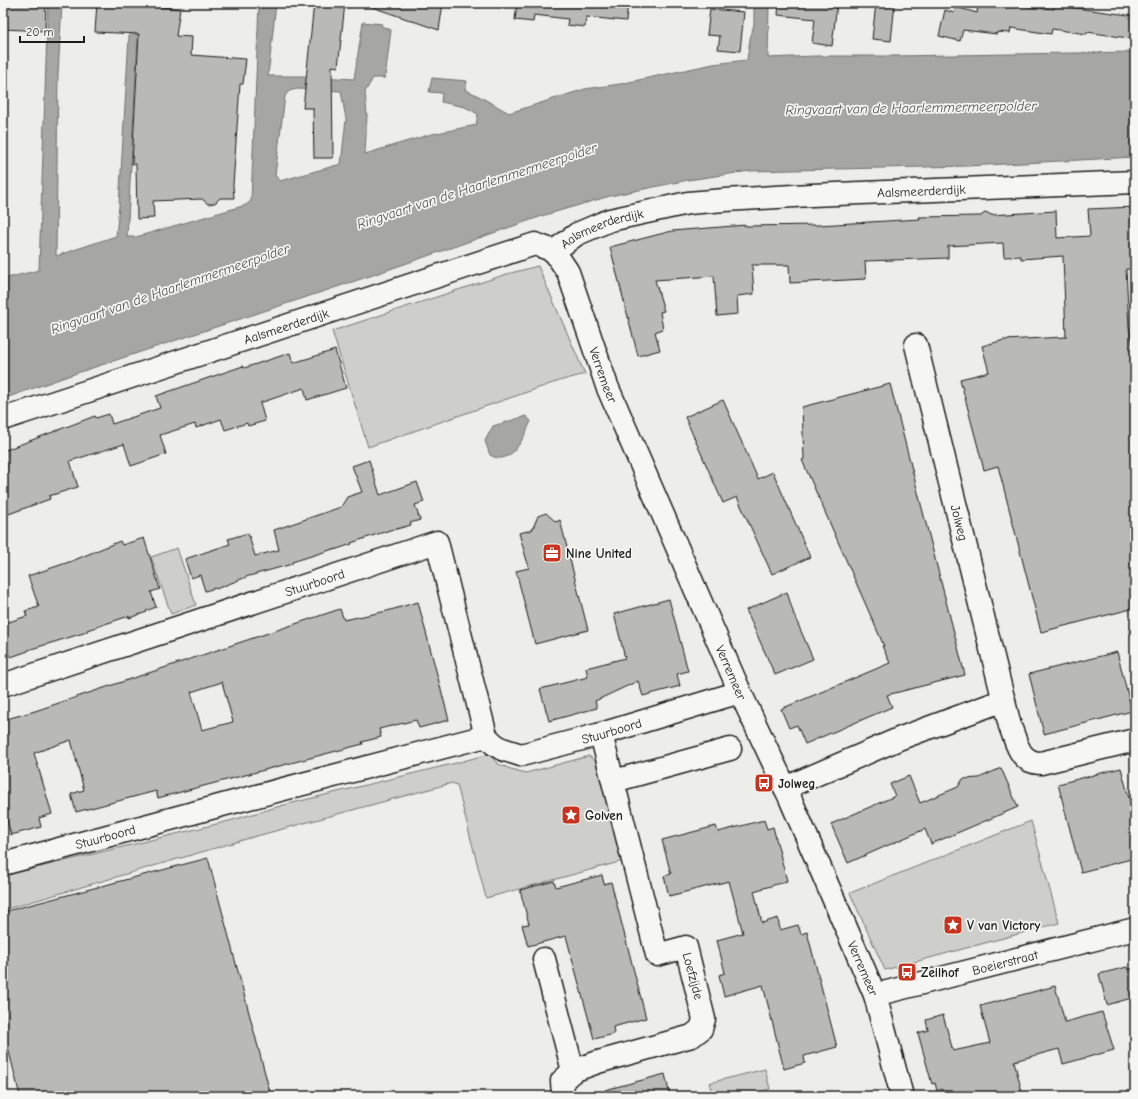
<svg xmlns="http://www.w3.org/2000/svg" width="1138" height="1099" viewBox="0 0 1138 1099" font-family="'Comic Neue',sans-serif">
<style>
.green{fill:#cececb;stroke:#757574}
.water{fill:#a6a6a3;stroke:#6f6f6d;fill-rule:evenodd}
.building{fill:#b9b9b6;stroke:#1c1c1c;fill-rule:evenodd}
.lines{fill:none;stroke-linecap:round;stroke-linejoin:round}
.minor-casing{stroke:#1c1c1c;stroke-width:25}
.minor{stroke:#f6f6f2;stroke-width:22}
.labels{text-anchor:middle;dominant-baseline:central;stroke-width:3.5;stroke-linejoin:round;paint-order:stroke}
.street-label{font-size:13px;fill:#1c1c1c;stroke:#f6f6f2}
.poi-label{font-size:13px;font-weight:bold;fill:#1c1c1c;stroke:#f6f6f2;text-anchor:start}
.water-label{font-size:14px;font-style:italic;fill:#535352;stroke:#f6f6f2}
</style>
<rect width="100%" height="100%" fill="#edede9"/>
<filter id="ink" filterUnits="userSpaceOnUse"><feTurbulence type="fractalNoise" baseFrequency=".025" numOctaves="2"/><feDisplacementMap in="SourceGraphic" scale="8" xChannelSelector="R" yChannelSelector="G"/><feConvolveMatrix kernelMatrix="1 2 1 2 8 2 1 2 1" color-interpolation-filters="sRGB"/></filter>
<g filter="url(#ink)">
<!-- green -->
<path class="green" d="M538,266l47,108 -26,7 -191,66 -36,-116 175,-57z
M177,548l19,57 -25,9 -20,-57z
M489,754l9,10 13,5 15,4 63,-17 8,6 26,99 -137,37 -29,-113 -5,-2 -199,54 -250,73v-34l226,-55 55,-16 172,-42z
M1031,821l28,102 -174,47 -35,-77z
M765,1069l5,20 -26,7h-31l-4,-13z"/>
<!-- water -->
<path class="water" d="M48,3h14l-4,72 -2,181 60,-20 3,-30 12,-203h9l-13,234h9l110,-32 5,-4 8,-198h17l-8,73h35l51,3 9,-57 19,2 -1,2 10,4 -6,48h-12l-8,14 2,23 -2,39 63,-19 48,-10 2,-11 -13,-7 -24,-5 1,-9 -13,-1 3,-14 35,3 -2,9 10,4 34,19 76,-24 35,-5 93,-20 34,-4 3,-21 4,-15v-21h15l-1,55 47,-2h79l241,-4v105l-167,9 -218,5 -62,9 -78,16 -65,19 -175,61 -302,100 -65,23v-120l36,-9zM297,89l44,2 5,28 -5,45 -61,17 -5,-6 10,-79 4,-5z
M526,416l5,5c-7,16 -20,47 -41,34l-5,-14 8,-15z"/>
<!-- building -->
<path class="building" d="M3,3h43l-1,28 -42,-2z
M97,3h29l54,6 -4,27 16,1 -1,18 55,4 -3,25h-3l-7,101 1,13h-14l-5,5 -7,1 -6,-5 -49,2 1,17 -17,1 -1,-55h-4l7,-130 -44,-2z
M314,3h31l-7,64 -6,-1 1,92h-19l-1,-50h-10z
M369,3h74l-4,27 -70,-24z
M517,3h111l-2,18 -40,-4 -1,10 -18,-2 1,-6 -34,-4 -1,7 -18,-2z
M779,3h58l-5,43 -20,-3 3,-24 -37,-4z
M876,3h19l-4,38 -19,-2z
M978,3h32l34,6v-1l10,1v-4l81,11v23l-48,-7v2l-35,-5 -1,5 -40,-6 -1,5 -13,-1v2l-34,-4 -3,11 -21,-5 6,-26 9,3 2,-6 21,6z
M710,9l34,3 -4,39 -22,-2 2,-13 -13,-1z
M1135,207v62h-9l3,58 6,25v256l-94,24 -43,-166 -14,4 -24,-91 29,-7 -7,-26 22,-6 62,-3 -3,-81 -42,3v-3l-17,1 -1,-14 -55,3v12l-83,3 1,18 -76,4 -1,-18h-37l2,29 -17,2 1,18 -21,2 -3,-40 -59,4 9,31 -4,1 3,17 -8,3 5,18 -22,6 -28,-109 62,-16 74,-6v1l73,-1 101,-6 -1,-2 62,-1 5,-4 5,3 65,-4 1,27 33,-2 -2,-27z
M335,350l11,38 -39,12 -3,-12 -44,15 5,18 -17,5 -1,-3 -22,7 -4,-11 -25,9 -1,-4 -35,11 6,19 -35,12 -7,-22 -54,17 8,26 -29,9 1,3 -47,17v-65l92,-35 1,2 13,-4 3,10 48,-16 -4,-12 87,-30 1,2 46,-15 3,10z
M890,384l75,291 -78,20 5,12 -87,37 -8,-19 -8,3 -8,-19 109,-46 -8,-17h2l-82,-186 2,-1 -2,-52z
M723,400l35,79 15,-7 37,85 -38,17 -35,-77 -14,6 -38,-86z
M369,460l11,35 37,-13 7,20 -9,3 5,15 -10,3 1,2 -18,5v-1l-42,14 1,1 -18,6 -1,-1 -9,3 -32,10v2l-43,12 -33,13 -1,-1 -10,3 -5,-16 -9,3 -6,-19 45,-15 -2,-5 20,-6 7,23 24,-6 -5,-20 67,-23 6,-10 15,-5 -10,-26z
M546,513l10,9 4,-2 28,110 -53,14 -19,-73 13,-3 -10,-35 13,-3 6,-14z
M144,538l16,51 -9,3 5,15 -10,4 1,1 -18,6v-2l-42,14v2l-59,18v1l-17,6 -1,-2 -7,3v-34l24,-8 -2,-5 14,-4 -11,-31 44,-15 48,-20 2,4z
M787,592l7,23 19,44 -38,16 -29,-65z
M669,599l19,72 -11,3 3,12 -37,10 -5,-15 -43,20 2,7 -48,13 -9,-32 48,-12 -2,-9 39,-10 -11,-44z
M418,602l31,118 -30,8 -3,-8 -37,9 2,8 -19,5 1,2 -205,54 -2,-7 -80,21 -5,-18 13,-4 -13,-50 -37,13 18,61 -13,4 2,9 -30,8 -8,-29v-86l32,-9 305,-102 4,11 43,-9zM222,682l11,40 -31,8 -11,-38z
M1117,652l15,59 -88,23 -15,-60z
M1001,768l17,39 -87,37 -6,-15 -77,34 -17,-39 64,-28 -5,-12 19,-8 11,27 38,-16 5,-8 16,-1z
M1121,768l14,53v37l-54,14 -23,-88z
M764,820l3,9 6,-2 14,54 -33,10 8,32 16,-5 2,12 18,-5 3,9 6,-2 30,115 -33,9 1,7 -21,6 -21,-84 -39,11 -5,-21 6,-2 -8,-33 26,-7 -14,-52 -60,15 -5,-20 7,-2 -9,-34 54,-14 2,6z
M208,858l63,238h-251l-17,-69v-115z
M602,875l2,9 7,-2 35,136 -33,9 1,7 -20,5 -28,-103 -38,10 -6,-21 7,-1 -9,-34 34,-9 2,6z
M1127,967l1,3 7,-2v29l-28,8 -8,-31z
M1055,986l10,36 37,-10 12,38 -51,14 -4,-15 -45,12 9,35h-80l-1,-7 -5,2 -2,-8 -3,1 -14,-51 10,-3 -2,-10 17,-5 10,36 37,-8 -10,-37z
M665,1074l5,22h-64l-1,-6z"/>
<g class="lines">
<defs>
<g id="minor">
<path id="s1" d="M554,251l14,21 39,114 133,306 50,106 85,197 27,101"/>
<path id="s2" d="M554,251l23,-17 33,-14 78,-17 37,-3 86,-5 324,-13"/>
<path id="s3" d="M916,345l94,381c7,17 9,37 31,37l94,-23"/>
<path id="s4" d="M3,419l532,-175 19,7"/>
<path id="s5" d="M3,685l434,-143 49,194"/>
<path d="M614,781l116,-32"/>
<path d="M785,788l116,-50 103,-38"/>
<path id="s6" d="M3,864l227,-61 256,-67 8,8 8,5 19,6 80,-21 139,-42"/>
<path d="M544,959l29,112"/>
<path id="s7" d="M875,995l260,-66"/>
<path d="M563,1096l-1,-15 11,-10 25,-9 94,-26 9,-7 3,-10 -18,-72 -29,8 -56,-221"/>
</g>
</defs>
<!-- minor casing -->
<use href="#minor" class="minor-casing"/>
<!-- minor -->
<use href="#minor" class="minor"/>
</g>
</g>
<!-- icons -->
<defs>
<symbol id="office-square" viewBox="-11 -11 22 22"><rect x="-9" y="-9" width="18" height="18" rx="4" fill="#c8321e" stroke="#f6f6f2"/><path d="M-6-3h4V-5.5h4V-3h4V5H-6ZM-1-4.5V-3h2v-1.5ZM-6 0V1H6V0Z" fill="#fff"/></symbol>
<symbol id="bus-square" viewBox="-11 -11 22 22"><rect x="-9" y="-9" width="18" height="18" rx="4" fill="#c8321e" stroke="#f6f6f2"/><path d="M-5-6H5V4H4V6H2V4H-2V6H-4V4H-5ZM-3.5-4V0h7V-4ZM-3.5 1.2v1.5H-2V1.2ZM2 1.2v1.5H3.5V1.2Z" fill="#fff"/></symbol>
<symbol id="sight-square" viewBox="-11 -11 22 22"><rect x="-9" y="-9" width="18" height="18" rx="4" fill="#c8321e" stroke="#f6f6f2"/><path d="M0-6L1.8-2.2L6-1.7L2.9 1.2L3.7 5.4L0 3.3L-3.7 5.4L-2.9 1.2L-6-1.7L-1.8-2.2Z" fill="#fff"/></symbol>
</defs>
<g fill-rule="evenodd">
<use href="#office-square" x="541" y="542" width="22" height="22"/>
<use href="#bus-square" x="753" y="772" width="22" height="22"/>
<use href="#sight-square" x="560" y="804" width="22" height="22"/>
<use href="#sight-square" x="942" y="914" width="22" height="22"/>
<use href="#bus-square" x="896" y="961" width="22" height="22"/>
</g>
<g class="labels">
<!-- street labels -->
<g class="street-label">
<text stroke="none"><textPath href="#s2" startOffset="378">Aalsmeerderdijk</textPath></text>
<text stroke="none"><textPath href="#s2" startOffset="54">Aalsmeerderdijk</textPath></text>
<text stroke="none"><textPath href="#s4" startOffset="298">Aalsmeerderdijk</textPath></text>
<text stroke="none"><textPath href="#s1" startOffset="134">Verremeer</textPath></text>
<text stroke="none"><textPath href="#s3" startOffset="183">Jolweg</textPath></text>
<text stroke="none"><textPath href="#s5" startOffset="328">Stuurboord</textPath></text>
<text stroke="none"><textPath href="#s1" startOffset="458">Verremeer</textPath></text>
<text stroke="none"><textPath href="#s6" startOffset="634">Stuurboord</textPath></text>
<text stroke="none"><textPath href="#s6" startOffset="106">Stuurboord</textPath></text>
<text stroke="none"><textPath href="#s7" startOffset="134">Boeierstraat</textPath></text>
<text stroke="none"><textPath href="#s1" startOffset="782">Verremeer</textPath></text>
<text transform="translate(693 976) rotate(75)">Loefzijde</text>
</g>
<!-- poi labels -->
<g class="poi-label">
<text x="566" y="553">Nine United</text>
<text x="778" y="783">Jolweg</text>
<text x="585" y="815">Golven</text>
<text x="967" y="925">V van Victory</text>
<text x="921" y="972">Zeilhof</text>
</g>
<!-- water labels -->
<g class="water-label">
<text transform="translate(911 108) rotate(-1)">Ringvaart van de Haarlemmermeerpolder</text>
<text transform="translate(477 186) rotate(-18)">Ringvaart van de Haarlemmermeerpolder</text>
<text transform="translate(170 289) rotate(-19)">Ringvaart van de Haarlemmermeerpolder</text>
</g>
</g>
<!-- margin -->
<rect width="1138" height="1099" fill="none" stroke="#f6f6f2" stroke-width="16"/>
<rect x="8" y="8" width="1122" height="1083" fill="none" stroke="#1c1c1c" stroke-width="1.5" filter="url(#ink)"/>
<!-- scale -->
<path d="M20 36v6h64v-6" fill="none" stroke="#1c1c1c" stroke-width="2"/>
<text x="26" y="36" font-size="12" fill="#1c1c1c" stroke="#f6f6f2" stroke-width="3" paint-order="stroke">20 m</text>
</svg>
